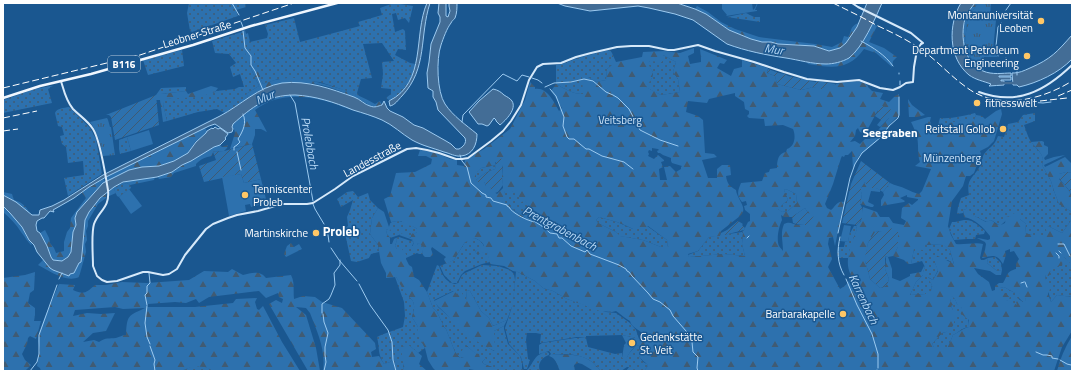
<svg xmlns="http://www.w3.org/2000/svg" width="1075" height="374" viewBox="0 0 1075 374" font-family="'Titillium Web',sans-serif">
<style>
.grass{fill:url(#grass-dots)}
.forest{fill:url(#forest-firs);fill-rule:evenodd}
.cemetery{fill:url(#cemetery-stones)}
.park{fill:url(#park-tufts)}
.garden{fill:url(#garden-furrows)}
.pitch{fill:#2d71ae}
.water{fill:#436d96;stroke:#9ccaf0}
.lines{fill:none;stroke-linecap:round;stroke-linejoin:round}
.stream{stroke:#9ccaf0;stroke-width:1}
.river{stroke:#436d96;stroke-width:2.5}
.secondary{stroke:#d6e9fa;stroke-width:2}
.primary{stroke:#f0f7ff;stroke-width:2.5}
.rail{stroke:#fff;stroke-width:1;stroke-dasharray:7 3;stroke-linecap:butt}
.secondary-bridge{stroke:#d6e9fa;stroke-width:2}
.poi-dot{fill:#ffc766;stroke:#1a5790;stroke-width:1.5}
.labels{text-anchor:middle;dominant-baseline:central;stroke-width:3;stroke-linejoin:round;paint-order:stroke}
.shield{fill:#1a5790;stroke:#bacdde;stroke-width:1}
.shield-label{font-size:10px;font-weight:bold;fill:#fff}
.poi-label{font-size:11px;fill:#fff;stroke:#1a5790;text-anchor:end}
.street-label{font-size:11px;fill:#fff;stroke:#1a5790}
.park-label{font-size:11px;fill:#cfe6fa;stroke:#1a5790}
.water-label{font-size:12px;font-style:italic;fill:#b5d7f5;stroke:#1a5790}
.neighbourhood-label{font-size:12px;font-weight:bold;fill:#fff;stroke:#1a5790}
.quarter-label{font-size:13px;font-weight:bold;fill:#fff;stroke:#1a5790}
</style>
<defs>
<pattern id="grass-dots" width="8" height="8" patternUnits="userSpaceOnUse"><rect width="8" height="8" fill="#2d71ae"/><path d="M2 2h.1M6 6h.1" fill="none" stroke="#405b73" stroke-width="1.8" stroke-linecap="round"/></pattern>
<pattern id="forest-firs" width="22" height="20" patternUnits="userSpaceOnUse"><rect width="22" height="20" fill="#2d71ae"/><path d="M5 1l3.5 6h-7zM16 11l3.5 6h-7z" fill="#405b73"/></pattern>
<pattern id="cemetery-stones" width="16" height="16" patternUnits="userSpaceOnUse"><rect width="16" height="16" fill="#2d71ae"/><path d="M2 7V4a2 2 0 0 1 4 0v3zM10 15v-3a2 2 0 0 1 4 0v3z" fill="#405b73"/></pattern>
<pattern id="park-tufts" width="24" height="20" patternUnits="userSpaceOnUse"><rect width="24" height="20" fill="#2d71ae"/><path d="M3 7l-1-3M5 7V3M7 7l1-3M15 17l-1-3M17 17v-4M19 17l1-3" fill="none" stroke="#405b73"/></pattern>
<pattern id="garden-furrows" width="10" height="10" patternUnits="userSpaceOnUse"><rect width="10" height="10" fill="#2d71ae"/><path d="M-1 1l2-2M0 10L10 0M9 11l2-2" fill="none" stroke="#405b73"/></pattern>
</defs>
<rect width="100%" height="100%" fill="#1a5790"/>
<!-- grass -->
<path class="grass" d="M189,3h56l1,4 -10,3 2,6 -46,16 -2,-1 -3,-18z
M394,3l19,3 -4,17 -4,-5 -7,2 -2,-7 -4,1 3,18 8,-3 2,2 1,19 -8,-1 -3,6 15,8 6,1c-4,15 -12,30 -27,37v-1l-3,-2 5,-4v-5l-10,-1 2,-14 -1,-12 12,-1 -12,-18 -19,1 9,34 -11,1 -4,14 2,3 -21,-8 -18,-6 -42,-3 -15,5 -10,-22 1,-11 -5,10 3,10 7,15 -13,8 3,4 -24,15 -8,-4 -19,3 -31,9 -4,-17 2,-5 50,-7 1,-1 19,-2 4,-2h5l-4,-13 -7,3 -3,-10 6,-4 -7,-9 -14,-1 -3,-12 30,-9 3,-2 1,4 2,-1 2,9 17,-4 1,-4 -3,-9 29,-7 6,24 60,-16 -2,-4 24,-7 -2,-7z
M746,13l8,4h6v5l-33,-5z
M182,50l2,16 -36,9 -5,-15z
M610,50l2,3v12l-5,4 -1,11 -10,2 -8,-5 -5,17c-10,0 -18,-5 -27,-10v-19c8,-1 14,-4 22,-7 11,-3 21,-6 32,-8z
M663,55l13,7 -3,10 5,7 2,13 -19,3 -16,-8 7,-9 1,-6 -6,-8 3,-3z
M50,86l3,1h-3v1l-2,1 4,14 -49,10v-13l32,-11z
M186,87v4l-25,3v-6z
M69,107l21,21 6,11 6,35 -34,22 -4,-18 20,-3 -1,-14 -15,2 -2,-16 -4,-3 -2,-8 4,-1 -2,-8 -4,-1 -3,-13c2,-5 9,-5 14,-6z
M975,113l1,2 -2,5h-13l-17,10 -3,4 -5,-2 4,-14c12,1 23,-2 35,-5z
M1035,113v8l-11,4c2,5 4,13 8,18 5,7 14,12 10,22l9,16 3,10 5,13 13,8v7l-10,14 -14,-7 -1,9h-15l-7,-2 1,-9 -6,-5 -9,-3 -10,9h-2l-8,-5 -4,2 -17,-8 -3,-7 -1,2 -3,1v3l-6,1 1,-7 3,-9 8,-3c-3,-17 4,-16 11,-29 2,-4 2,-9 4,-12 6,-8 10,-7 14,-18l6,1 4,-13 10,-2 5,-7z
M127,137l4,14 -11,3 -1,-5v-9z
M496,165l-1,4 -10,4 -9,7 -1,-7 6,-5z
M127,183l3,2 1,3 -12,9 -2,-1 -3,-7 4,-3z
M786,189l10,5 1,9 -9,8 -6,1 -5,-3 5,-4 6,-5 -4,-10z
M509,190c8,1 23,17 29,24l-7,8 -30,-21 4,-10z
M353,191l5,6 10,-4 2,7 8,8 -6,10 -2,16 8,11 1,7 -8,2 -2,4 -12,4 -6,-1 -5,-23 -4,-7 6,-5 -1,-9 3,-7 3,-10 -12,7 -4,-8 10,-7z
M599,217l18,5 16,7 14,-3 20,14 1,7h-7l-18,-7 -24,-4 -3,-4 -18,-9 -2,-3z
M964,220c9,-1 15,6 21,11l-1,3 -8,1 -1,4h-8l-13,1 -5,-11 3,-7h3z
M398,221c4,0 16,5 19,8v3l-8,6 -9,-4 -1,1 -9,3 -3,-4 -1,-4 2,-1c4,-7 -1,-6 10,-8z
M854,226h2l1,3 -7,22 -2,7h-9l-2,-4 1,-7h6l1,-5h3l1,-7z
M742,232l1,1 -1,11 3,12 -21,-2 -35,3 -1,-2 10,-4 11,-14z
M399,237l15,5 -2,4 5,-1 1,-2 3,1 3,3 -2,5 1,2h-4l-2,-1 -11,5v-4l-9,-5 -2,-3 2,-6 -1,-2z
M474,238c4,1 9,4 10,9l-9,4 2,3 10,-3 3,11 -8,2 -17,7 -4,4 -4,8h-5l-8,-8 -4,-9 14,-6 11,-18z
M943,244l7,6 4,15 -6,-5 -13,3 3,7 -5,10 -5,-3 4,8 -1,6 -5,3 -16,1 6,-13 7,-7v-3l2,-5 -3,-6 -11,3 3,-15 10,-4z
M995,257l6,6 1,7 -5,1 -10,-8 1,-5z
M1064,257l7,6v7h1v27l-15,-2 -6,7 -6,-24 1,-3h3l2,-6 4,-3z
M437,265l2,1c3,8 6,16 16,18l3,-1 4,-8 3,-2 17,-8 16,1 12,4 4,4 1,6 -2,24 -6,16 -14,6 -4,-8 -8,-7 -11,-20 -3,-1 -1,12 -13,-11 -19,9 4,7 33,29 16,11 7,4v-20l10,-5v3l4,15 12,12 2,6v7l3,2h-33v-4l-8,-3 -2,-2 3,-3 -5,-1 -13,-12 -3,11 -4,1 -5,-6 -9,-23 -2,-2 -7,-15 -4,-4 -6,-16z
M516,271l19,10 8,7 10,3 14,8 39,13 10,1 14,10 6,7 3,9 -17,-4 -36,1v2l-9,-1 -37,6 1,-9 -5,-1h-9l-1,7 2,19 2,1 -3,9h-3l-3,-12 -12,-13 -4,-16 8,-24z
M395,277h1c3,4 4,7 7,11 7,13 15,10 9,29l6,10v7l7,14 -7,5 -8,-7 -7,15 1,10h-9l-1,-13 -4,4 -6,2c-7,-11 -4,-15 -7,-27l4,-2 22,-8 2,-11 -1,-14z
M1004,287l11,6h4l7,6 -1,3h-2l-4,-4 -2,7c-4,-1 -7,-4 -12,-5l-5,-8v-4z
M949,295c6,2 6,4 8,9 8,6 12,13 12,23 -6,0 -11,6 -16,8l-5,12h-14l-2,-3 10,-11 4,-1 7,-22 -2,-4v-3z
M575,338h11l2,9 27,7 7,-1v5l5,-1c3,-6 6,-7 9,-12l3,1v10l4,6 4,2 1,2 -4,5h-18l3,-4h-2l-6,4h-20c-3,-3 -6,-7 -9,-9 -11,-9 -29,-8 -41,-8l-2,-3 -10,3v-9l3,-2z
M547,352l2,1v2c-7,2 -12,9 -9,16h-14c9,-8 6,-16 21,-19z
M193,366c7,0 14,0 20,5h-32z"/>
<!-- forest -->
<path class="forest" d="M975,3h3l-9,13 -2,6 -2,21 6,15 13,11 -1,2c-26,-17 -25,-45 -8,-68z
M697,6l11,6 13,10 14,7 24,8 56,7 17,3 10,-5 2,-6 4,1c4,-5 1,-10 10,-14l-1,4 -11,16 -6,5 -11,3 -15,-5 -36,-2 -7,-2h-9l-11,-3 -22,-9 -23,-16 -11,-5z
M872,23l5,3 -8,16 15,6 13,9 -4,4 -1,6 -16,-14 -12,-4c-16,22 -32,19 -56,15l-1,-2 19,2h6l22,-11 6,-9z
M694,48v5l-6,3 2,8 11,-2v-4l-1,-9 27,11 -3,4 -4,-1 -3,5 14,8 3,-7 8,-2v-7l26,8 -1,5 8,3 2,8 24,6 9,-2 1,-1c7,1 18,1 25,-3 10,-1 24,-6 32,2v1l4,4 11,2 -3,6 9,3 6,-6 4,-2v21l-7,7 -8,12 -8,8 -17,14 -6,13 -1,-18 -4,4h-3l-1,2 -2,-1 -1,2 -8,26 -8,20 2,4 4,2c4,-3 6,-10 13,-8l-9,44 -2,-9 -4,1 -1,6 4,15 -4,8 12,22c7,-4 9,-7 11,-14 -8,-14 1,-32 6,-46l-1,-3 5,-5 2,-14 14,5 3,5h9l4,6 11,2 2,-4 -5,-3 1,-10 7,-5 3,2 6,-5v-1l-11,-2v-2l-7,3 5,3 -1,1 -23,4v-6l3,-5 -1,-3 7,-9c5,3 11,3 16,6 5,2 8,4 13,5l3,-3 9,-22 -16,-3 5,-4c-3,-8 -1,-17 -3,-25 -1,-5 -4,-11 -6,-15l17,-5h3l-1,4 3,10 8,3 3,-4 2,-6 15,-4h13l2,-5 6,1 3,3 11,-8 5,-2 1,5 -8,27 -6,6 -8,4 1,3 -1,3 -6,16 -4,3h-4l-3,10 -11,15 -4,25 3,9 5,9c8,1 20,-2 27,0l-3,14 1,2h3l4,-2 -1,5 10,8 5,-1 -1,5h-5l-6,-4 -16,-3 4,6 11,8 3,9 3,-1v-4l4,-3h4c5,-7 2,-11 13,-14v-5l3,-5 -5,-8 -4,1v-3l-5,2 1,4 -3,9c-6,-10 -10,-9 -20,-6h-1l3,-8 1,-6 -1,-2 -8,-4h1l10,2 2,-1v-3c-7,-9 -15,-17 -26,-19l-1,-7 3,-1 1,-3 4,8 15,8 5,-2c6,4 7,7 14,3l1,-6 5,-1 3,-3 6,2v4l6,5 -1,9 7,2h15l-1,-6 2,-3 14,7 10,-14v51h-1l-2,-4 1,-3 -6,-6 -2,9c-8,0 -11,2 -13,10l-3,-1 -1,3 5,11 -2,5 3,8 6,-7 15,2v34l-10,16 -8,24h-410l4,-5c-1,-3 -7,-6 -9,-10v-10l-3,-1c-2,3 -4,4 -5,6 -3,3 -3,6 -6,8l-3,-1 2,-13 2,-2 -4,-8 19,4v-7c-4,-3 -10,-6 -11,-11 -6,-3 -9,-7 -14,-10l-4,1 -12,-1 -33,-12 -14,-8 -10,-3 -8,-7 -17,-9 -5,-1 -9,-5 -14,-2 -3,-12 -10,2 -2,-3 9,-5c-1,-4 -6,-7 -10,-8l-2,3 -7,1 -11,18 -8,4 -2,-5 2,-2 -14,-10 -1,2 2,6 -3,2h-5c-3,-2 -4,-7 -1,-10l-1,-1 -5,-3 -2,4 -4,1 2,-6 -3,-1 2,-1 -14,-5 1,-1 3,-1 4,2 3,3 1,-1v-2l2,-2 1,1 3,-2v-3c-4,-4 -11,-3 -16,-8l-10,1 -7,-23 6,-3 6,-23 19,-1 16,-8 1,-5 -6,-3h-8l2,-6 12,2 9,3 9,4 7,1v5l7,1 1,-6 19,-11 26,-20 15,-29 5,-18 5,5v2c12,-2 19,13 24,22l3,-3 -11,-17 5,-7c9,5 17,10 27,10l-1,-17h6l8,5 10,-2 1,-11 5,-4v-12l4,9 26,-5 1,-5 21,-1 16,2zM663,55l13,7 -3,10 5,7 2,13 -19,3 -15,-8 6,-9 1,-6 -5,-8 2,-3 12,1zM735,93v3l9,6 1,7 4,2v3l-2,2 2,2 15,1 1,7 18,-1 10,4c3,7 2,17 -6,20l-1,3c-8,1 -9,9 -9,16l-7,1 -1,3 -4,1 -3,8 -21,2c-3,7 -5,12 1,19l4,-1 1,4 -3,1 1,4 5,4v7l-2,1 -4,8 -2,2 1,1 -1,11 3,12 -21,-2 -35,3 -1,-3 10,-3 11,-14 11,-1 1,-5 19,-15c9,-8 -3,-16 -4,-26 -7,-4 -9,-7 -10,-14l5,-1 -1,-10h-8l-5,4v9h-9l-6,-18 15,-3 -3,-3 -9,-1 -2,-33 -5,-4 -12,-4 2,-11 19,2 2,-4zM878,110l11,8 -19,21h-5l-5,5 -5,-3 -5,1 5,-6 1,-6 2,-2 2,4 5,2zM652,148l6,1 1,1 -2,1 1,2h2l3,2 8,3v3l1,2 10,3 -1,1v2l-5,3 -6,-6 -6,1 3,13h-7l-1,-11 4,-2 -2,-5 3,-1v-1l-6,-5 -4,4 -6,-3 1,-2 -1,-2 1,-2 3,1zM495,162l8,4 -1,11 1,11 -6,6 -3,-2 -4,-5 -5,-1 1,-1 -2,-3 -8,-2v-7l5,-5 15,-3zM786,189l10,5 1,9 -9,8 -6,1 -4,-3 4,-4 6,-5 -4,-10zM505,191h7l9,7 -1,3 1,1 4,-1 13,13 -5,3 -2,5 -22,-15 1,-3 -8,-2zM805,208l3,5 1,12c-4,0 -8,0 -11,0 -6,-1 -8,-4 -14,-1 -4,10 -1,16 -1,27 -1,-2 -3,-3 -4,-5 -3,-7 0,-20 3,-26l-1,-5 3,2h8zM599,217l18,5 10,4 6,3h10l5,-3 19,14 1,7h-7l-18,-7 -23,-4 -4,-4 -18,-9 -2,-3zM882,231l16,16 -5,9 11,4 4,4h3l3,-15 9,1 1,-5 18,-1 8,6 4,14 -18,-9 -1,8 3,8 -5,9 -6,-3 5,8 -1,6 -5,1v2l-16,1 6,-13 7,-7v-3l2,-5 -1,-1 -3,6 -11,2v2l-10,5 -8,-3v-9l-4,-12 -3,-1 1,3 -1,10 4,10c-2,6 -3,8 -9,9l-10,-9 -2,-8 -3,-10 3,-18 7,-11zM1004,287l11,6h4l1,4 6,2 -1,2 -2,1 -6,-4 -1,4 1,3 -7,-4 -4,-1 4,-2 -4,-5 -6,-1v-4zM950,296c6,1 5,6 9,11l3,1 -2,3v2l9,7v7c-6,1 -11,6 -16,8l-5,12h-14l-2,-3 10,-11 4,-1 7,-6 2,-7 1,-8 -3,-1 -2,-4 2,-1 -3,-5z
M245,50l9,1v11l9,22c10,-4 19,-6 30,-6 5,0 10,1 15,2 23,5 47,12 67,24l5,-3 2,4c-10,5 -15,-2 -25,-7 -5,-2 -11,-4 -17,-7 -28,-12 -67,-13 -91,7l-3,-4 13,-8 -7,-15 -3,-10 -3,-1z
M211,86l7,2 -3,4 -16,5 -33,2 -3,5 4,17 -4,1 -3,-22h-4v-5l5,-7v6l25,-3 2,3z
M296,95c20,3 39,5 57,15 -6,-1 -14,-5 -20,-7 -27,-8 -55,-11 -78,7l12,22 -6,-3h-6v6l-3,9 -22,5 5,-16 -1,-4h-1l-1,-2 1,-3c20,-18 35,-29 63,-29z
M908,99l4,6 13,10 -8,2h-8z
M205,128l2,3 -1,2 -11,9 -7,11 -14,8 -15,5 -17,1 -13,3 -22,11 -1,-4z
M1042,141l2,1v3l4,2v7l-4,4 1,2 9,-3 11,-2 -21,10 1,2 20,-10 7,7v9l-6,-1 -7,2v5c13,14 13,14 13,33l-13,-8 -5,-13 -3,-10 -9,-16c4,-9 -5,-16 -11,-23z
M220,145l2,2 6,-2 -1,3 -3,3 -11,1 -1,4c-7,1 -11,3 -16,8v2l-22,7 -3,4 -12,2 -2,-3 15,-4 10,-7 9,-4 23,-14z
M155,177l-1,3 -24,5 -3,-2 -9,3 -4,3 2,4 -7,3v-5c13,-11 29,-12 46,-14z
M104,179l1,3 -28,30 -2,6 1,7 -3,7 -2,20 -3,5 -6,4 -9,-1 -2,-3 -4,-11 -7,-13 5,-3 4,8 1,5 4,5 2,5 8,-2v-9l3,-10 3,-4 1,-10 15,-20 -5,-6 8,-5z
M865,182l15,8v2l-9,-1 -3,11 6,3 -1,2h-2l-11,-3 2,-10 -1,-2v-4z
M3,192l9,2 2,6c8,2 13,7 16,14l-14,-12 -13,-7z
M106,193v5l-8,6 -10,17v5l-2,5 1,9 -2,4 1,8 -7,25c-13,6 -29,-6 -41,-12l5,-5c9,11 17,16 31,13l8,-19 3,-34 4,-8 6,-9z
M3,206c7,6 13,13 18,20 4,6 6,13 11,18l-1,1c-4,-4 -6,-8 -10,-13 -5,-8 -11,-14 -18,-20z
M378,208l6,4 5,15 2,3 -2,1 -1,-2 -2,1 1,4 3,4v6h2l2,-5 2,-1 1,2 -2,6 2,3 4,-1 5,6v5l3,6 3,2 2,10 5,3 8,12 6,16 4,4 7,15 2,2 9,23 5,6 4,-1 -2,-7 5,-4 8,7 4,1 1,4h6l-4,4 2,2 8,3v4h-13l-10,-2v2h-33l-3,-3 -5,-8 -3,-12 -8,-14 1,-7 -6,-10c6,-19 -2,-16 -9,-28 -3,-4 -4,-8 -7,-12l-10,1v-5l-5,-10 -3,-18 -8,-11 2,-16z
M232,269l11,6c8,-2 17,-5 23,3l25,-3c4,7 2,16 3,24l9,-3 12,1 7,5 20,6 33,35 1,6 -5,3 1,5 7,-1 5,8 6,-2 4,-4 1,13h-72c3,-22 -6,-39 -13,-58l-4,-5 -10,-1 10,8 10,33 4,23h-12l-39,-67 7,-4 6,3 1,-4 -4,-2 -1,-4 -12,5 -7,-7 -50,6 -10,6 -3,-4 -10,4 -11,-1 -27,2 -1,3h48l38,-4 3,-4 21,-1 -2,4 2,7 2,1 4,-4 19,36 18,29h-68l-1,-1 -2,1h-8l-1,-1 -3,1h-4c-9,-7 -22,-5 -32,0h-140l-1,-3 -3,-2 3,-16 -2,-9 1,-8 5,-14 15,-35 16,1 -2,5c11,5 13,3 22,-5h11l16,-3 25,1 42,-3 15,-9 24,1zM115,307l8,2 22,-1c-17,8 -18,7 -19,27 -4,0 -6,2 -10,3 -7,1 -10,-1 -17,4l-5,-2 -11,2 10,-9 13,-2 9,-18 -14,1 -14,-1 -14,3 2,-6z
M35,272l-1,18 -4,3 -2,10 7,5v7l-1,6h7l-5,18 -6,-3 -2,2 -1,6 -5,10 3,6 6,5 -6,6h-22v-93l22,-3z
M460,289l6,12 1,-11 3,1 11,20 8,7 4,8 14,-6 -3,6 -10,5 1,20c-12,-5 -25,-14 -35,-23 -6,-4 -10,-11 -16,-16 -4,-4 -7,-6 -10,-11l20,-10 3,3z
M1072,336v35h-15c3,-12 8,-24 15,-35z
M410,346l12,10 -3,8 8,7h-23l-3,-24z
M551,354c13,1 30,-1 41,8 3,2 6,6 9,9h-10l1,-1 -10,-6 -4,-1 -4,2 1,6h-15c-3,-6 -4,-13 -11,-15z"/>
<!-- cemetery -->
<path class="cemetery" d="M291,243l3,4 5,-3 3,5 -16,8 -2,-3 3,-8z"/>
<!-- park -->
<path class="park" d="M978,3h13l-1,14 -3,-1v3l9,1 -3,30h4v7h-13v3l-6,4 -7,-6 -6,-15 2,-21 2,-6z
M107,118l1,2 2,7h1l4,28 -12,1c-3,-13 -5,-23 -13,-34z"/>
<!-- garden -->
<path class="garden" d="M768,69l11,4 6,1 3,2 20,4 1,1 7,1v-1l20,3c-4,3 -9,4 -13,3l-1,2 -11,-2 -1,1 -9,2 -24,-6 -2,-8 -8,-3z
M156,95l3,30 -44,15 -4,-23 -2,-2h-3z
M878,104l9,4 4,-1 -2,11 -9,9 -3,-2 4,-5 -6,-4 3,-5 -2,-2z
M252,144l9,35 -17,4 -3,-9 -37,8 -5,-16 17,-6 -3,-8 11,-1z
M497,158l6,1 -1,18 1,8 -5,7 -6,2 -2,-2 1,-3 -1,-2 -3,1 -3,-1 2,-2 -2,-3 -3,4 -5,-6 9,-7 10,-4z
M861,161l29,22 -7,9 -7,-4h-7l-4,-6 -4,6v4l1,2 -2,10c5,6 3,16 -3,21l-15,-2 9,-39z
M1066,172l6,1v23l-4,-7 -10,-12 1,-3z
M805,208l3,5 6,2 -5,10c-6,0 -10,0 -16,-2l-1,-6z
M738,221l5,3 -1,1 3,3 -1,2 -24,6 1,-3 6,-3z
M887,228l11,1v18l-5,9 -5,1 -3,-1v13l4,10c-2,6 -3,8 -9,9l-10,-9 -2,-8 -3,-10v-4l3,-14 7,-11 7,-1z"/>
<!-- pitch -->
<path class="pitch" d="M722,3h31h-1l1,7 2,-2 2,-5h1l-3,7h2v1l-31,5 1,-1 -5,-6z
M149,130l4,14 -22,7 -4,-14z
M241,174l3,9 17,-4 6,24 -16,4 -1,-3 -5,1 1,6 -17,5 -7,-39z
M129,189l13,17 -11,8 -12,-17z
M844,225l7,1 -3,16 -8,-1z"/>
<!-- water -->
<path class="water" d="M427,3h3c-11,34 -2,65 -28,93 -4,4 -7,9 -12,10l-1,-5c38,-19 24,-66 38,-98z
M439,3h7v13l2,1 2,-6 -1,-5v-3h8c0,5 0,10 -2,15 -2,3 -2,1 -4,5 -4,5 -8,16 -10,22 -5,14 -4,47 4,59 8,12 21,21 32,30 0,10 -4,21 -16,22 -5,1 -12,-3 -17,-4 -11,-4 -21,-6 -32,-12 -10,-6 -19,-15 -30,-20 -9,-4 -19,-7 -29,-10 -19,-8 -38,-14 -58,-15 -28,0 -43,12 -62,29l-1,3 1,2 -1,3 -4,1 -13,-9 -6,2 -103,51 -17,10 -15,11 -21,12 1,2 -4,-1 -6,7h-2l-5,3 -1,4 1,6 3,2 7,13 4,11 2,3 9,1 6,-4 3,-5 2,-20 3,-7 -1,-7 2,-6 26,-29 26,-13 13,-3 17,-1 15,-5 14,-8 8,-11 10,-9 1,-2 5,-3 1,1 2,-2 3,2 2,-1 8,6 -3,4 1,1 -6,6 -6,2 -23,14 -9,4 -10,7 -15,5 -34,5 -9,5 -14,11 -11,14 -4,8 -3,34 -1,8 -2,1 -5,10 -4,1 -1,2 -16,-6 -3,-2 -13,-16 -3,-7 -5,-5 -7,-13 -12,-14 -7,-7v-11l13,7 16,13h7l1,-5 12,-4 12,-6 39,-25 117,-59c21,-11 38,-29 62,-33 26,-3 49,6 72,14 6,2 11,8 16,9 5,2 8,0 12,-1l2,-4 3,7 3,3 13,6 11,8 9,3 23,13 5,3 5,5h3c4,-2 8,-6 6,-11l-27,-28 -2,-8 -3,-5v-6l-5,-3 -1,-15 2,-11 2,-18 9,-22v-5l-2,-4z
M557,3h120l18,6 11,5 23,16 22,9 11,3h9l7,2 36,2 15,5 11,-3 6,-5 11,-16 10,-24h15c-7,16 -19,44 -33,55 -7,4 -16,6 -23,6 -14,0 -27,-4 -40,-6 -20,-3 -40,-7 -59,-14l-34,-24 -18,-6 -26,-6 -11,-2 -48,5 -25,-5z
M961,3h14c-4,5 -8,10 -10,16 -5,18 -1,44 18,52 9,4 20,2 28,2v3h-12v1h12v3h-10v1h3v4c-5,0 -10,1 -15,1l2,-2c-8,-3 -15,-4 -22,-9 -21,-17 -21,-51 -8,-72z
M1072,35v24c-13,14 -35,24 -53,28l-2,-2h-4l-1,-12c8,0 11,-2 18,-5 21,-9 27,-16 42,-33z
M493,89c5,1 8,3 11,6 3,2 6,3 8,6 5,8 -6,19 -12,24l-4,-4v-1l-2,-2 -5,7 -2,1 -5,-2h-4l-9,-12 10,-11z"/>
<g class="lines">
<!-- stream -->
<path class="stream" d="M232,3l7,12
M1006,10l5,-7
M241,22l2,5
M243,31l2,17 6,8v9l4,6 8,19
M861,41c13,7 24,14 32,25
M998,56l-2,-10 2,-19 3,-4
M1006,58l1,5
M1009,66l5,1 3,2v6
M899,73v1
M532,78l6,2 4,3
M900,85v-4
M545,87l9,-4 17,-1 13,-3 9,2 13,11 7,3 5,3 11,11 11,21 20,10 18,6
M550,89l6,7 8,21 -1,9 4,11 2,2h5l12,10h3l13,7 22,6 9,7
M290,95l5,8 18,98
M1004,103l26,-1 13,1 8,-1
M462,122l1,-7 40,-41 14,7 5,-6 7,2
M234,150v-3l3,-2 3,-3 -2,-3c5,-8 9,-16 5,-25
M237,152l4,18
M460,155l2,6 5,6 4,16 11,10 4,2v2l5,1 2,3 14,4v1l2,1c2,5 15,12 22,14 5,2 1,-1 6,2 5,3 9,6 13,10l7,1 2,4h3l9,8 14,6 2,-2 3,4 29,11 7,4 1,2 2,1 3,4 16,17 5,6 7,3 10,8 3,6 13,15 6,11 1,10 5,5 -1,11 1,3
M313,204l2,5 9,15
M327,228l2,14
M838,233l12,-55 5,-14 7,-11 19,-16 8,-11 9,-8 1,-3v-18
M840,237c-3,13 -3,26 4,38
M747,238l2,-2
M1058,244h6l6,12
M331,248l8,12 18,21
M1059,251l2,2
M1056,253l3,3v2
M59,279l3,-6
M846,279l11,26 15,29 6,20v14
M1025,282l2,5
M1021,283l3,-1
M359,284l11,21 18,25 4,12 1,18 3,11
M147,305l-2,-10 2,-2v-7l3,-3 -1,-10
M147,306l-2,17 2,14 3,7
M322,313v-9l7,-5 2,-4 4,-10 -1,-12 6,-8v-5
M323,314l1,8 4,11 -3,14v8l1,7 -2,9
M150,346l5,14 -1,4 1,7
M1036,352l7,3h4l5,1v2l6,1
M1060,360l7,4 4,1
M30,371l7,-9 2,-8v-19l18,-50
M877,371v-1"/>
<!-- river -->
<path class="river" d="M1001,83h15"/>
<!-- secondary -->
<path class="secondary" d="M852,3l6,4 53,26 12,10 -2,1
M61,81c3,10 5,20 12,28 7,7 15,12 20,20 8,13 12,45 15,61 2,18 -9,20 -14,34 -3,10 -1,31 -1,42l4,10 5,4 5,2 10,-1 26,-9h5l15,3 6,-1 8,-5 8,-14 21,-26 7,-5 15,-6 9,-3 21,-4 24,-7h25l6,-1 22,-14 18,-13 54,-27 9,-1 11,2 12,3 17,6h6l6,-1 23,-17 12,-10 8,-10 10,-16 8,-25 8,-13 6,-3 18,-1 15,-6 15,-4 26,-6 14,-1h18l19,4h6l24,-5 17,6 39,11 30,10 23,7 30,3 22,-2 21,8 13,2 7,-3 6,-4 7,-1 1,-15 3,-17
M979,92c38,14 66,-1 93,-27"/>
<!-- primary -->
<path class="primary" d="M3,98l37,-12 51,-12 102,-29 58,-19 86,-23"/>
<!-- rail -->
<path class="rail" d="M833,3c14,7 29,14 43,22 15,7 30,14 43,23 17,11 30,27 47,39 31,24 76,13 106,-6
M3,88l137,-33 154,-52
M1058,96l14,-6
M1030,101h10l27,-3
M3,118l34,-7
M3,131l15,-2"/>
<!-- secondary-bridge -->
<path class="secondary-bridge" d="M917,50l4,-6"/>
</g>
<!-- markers -->
<g class="poi-dot">
<circle cx="1041" cy="21" r="4"/>
<circle cx="1027" cy="56" r="4"/>
<circle cx="977" cy="103" r="4"/>
<circle cx="1003" cy="129" r="4"/>
<circle cx="245" cy="195" r="4"/>
<circle cx="316" cy="233" r="4"/>
<circle cx="843" cy="314" r="4"/>
<circle cx="632" cy="343" r="4"/>
</g>
<g class="labels">
<!-- shield labels -->
<rect class="shield" x="108" y="56" width="32" height="16" rx="3"/>
<g class="shield-label">
<text x="124" y="64">B116</text>
</g>
<!-- poi labels -->
<g class="poi-label">
<text x="1033" y="15">Montanuniversität<tspan x="1033" dy="13">Leoben</tspan></text>
<text x="1019" y="50">Department Petroleum<tspan x="1019" dy="13">Engineering</tspan></text>
<text x="985" y="103" text-anchor="start">fitnesswelt</text>
<text x="995" y="129">Reitstall Gollob</text>
<text x="253" y="189" text-anchor="start">Tenniscenter<tspan x="253" dy="13">Proleb</tspan></text>
<text x="308" y="233">Martinskirche</text>
<text x="835" y="314">Barbarakapelle</text>
<text x="640" y="337" text-anchor="start">Gedenkstätte<tspan x="640" dy="13">St. Veit</tspan></text>
</g>
<!-- street labels -->
<g class="street-label">
<text transform="translate(197 34) rotate(-17)">Leobner Straße</text>
<text transform="translate(372 159) rotate(-28)">Landesstraße</text>
</g>
<!-- park labels -->
<g class="park-label">
<text x="620" y="120">Veitsberg</text>
<text x="952" y="158">Münzenberg</text>
</g>
<!-- water labels -->
<g class="water-label">
<text transform="translate(774 49) rotate(9)">Mur</text>
<text transform="translate(265 97) rotate(-24)">Mur</text>
<text transform="translate(310 143) rotate(80)">Prolebbach</text>
<text transform="translate(560 228) rotate(28)">Prentgrabenbach</text>
<text transform="translate(864 299) rotate(65)">Karrenbach</text>
</g>
<!-- neighbourhood labels -->
<g class="neighbourhood-label">
<text x="890" y="132">Seegraben</text>
</g>
<!-- quarter labels -->
<g class="quarter-label">
<text x="341" y="231">Proleb</text>
</g>
</g>
<!-- border -->
<rect width="1075" height="374" fill="none" stroke="#ffffff" stroke-width="8"/>
</svg>
